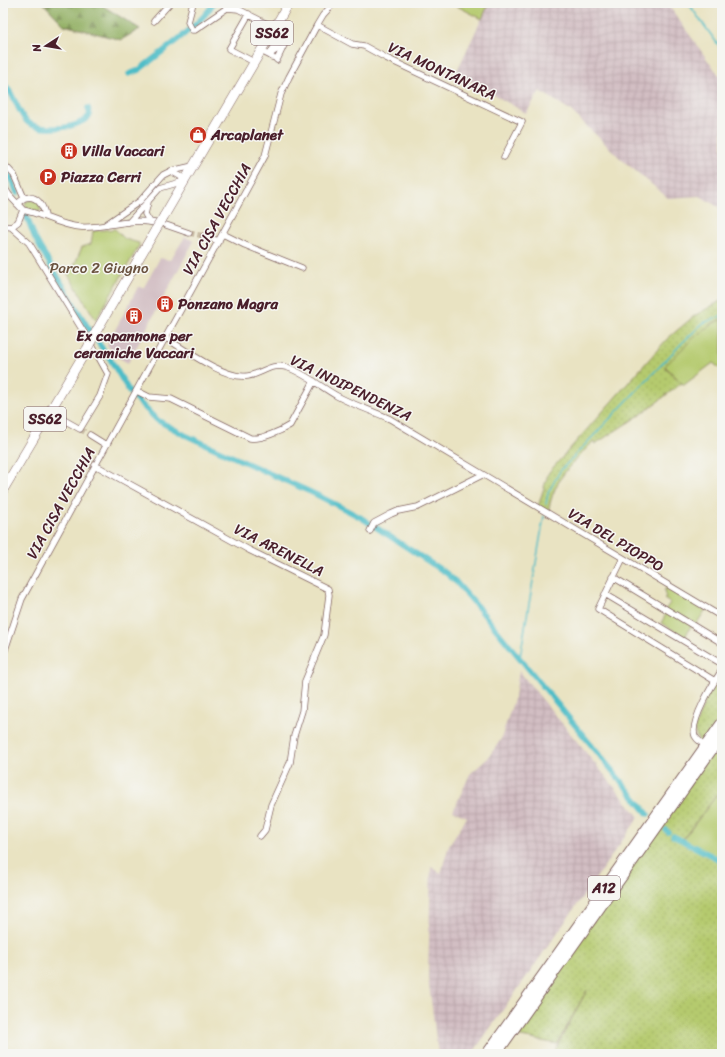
<svg xmlns="http://www.w3.org/2000/svg" width="725" height="1057" viewBox="0 0 725 1057" font-family="Sriracha,sans-serif">
<style>
.industrial{fill:url(#industrial-grid)}
.railway{fill:#d2bec3}
.grass{fill:url(#grass-dots);stroke:#80744c}
.forest{fill:url(#forest-firs);stroke:#6d6646}
.green{fill:#b5ca6e;stroke:#80744c}
.lines{fill:none;stroke-linecap:round;stroke-linejoin:round}
.stream{stroke:#4fbdc7;stroke-width:1.5}
.canal{stroke:#4fbdc7;stroke-width:5.5}
.street-tunnel{stroke:#c9bca4;stroke-width:5.5;stroke-dasharray:5.5 3;stroke-linecap:butt}
.street-casing{stroke:#826460;stroke-width:7}
.primary-casing{stroke:#826460;stroke-width:10}
.highway-casing{stroke:#826460;stroke-width:12}
.street{stroke:#fff;stroke-width:5.5}
.primary{stroke:#fff;stroke-width:9}
.highway{stroke:#fff;stroke-width:10}
.primary-bridge-casing{stroke:#826460;stroke-width:10;stroke-linecap:butt}
.primary-bridge{stroke:#fff;stroke-width:9}
.labels{text-anchor:middle;dominant-baseline:central;stroke-width:3;stroke-linejoin:round;paint-order:stroke}
.shield{fill:#f6f6f2;stroke:#7e6067;stroke-width:1}
.shield-label{font-size:14px;font-weight:bold;fill:#4a1f2b}
.street-label{font-size:15px;fill:#4a1f2b;stroke:#f6f6f2}
.poi-label{font-size:15px;font-weight:bold;fill:#4a1f2b;stroke:#f6f6f2;text-anchor:start}
.park-label{font-size:15px;fill:#6a523f;stroke:#f6f6f2}
</style>
<defs>
<pattern id="industrial-grid" width="8" height="8" patternUnits="userSpaceOnUse"><rect width="8" height="8" fill="#d2bec3"/><path d="M0 4h8M4 0v8" fill="none" stroke="#b6a3a8"/></pattern>
<pattern id="grass-dots" width="8" height="8" patternUnits="userSpaceOnUse"><rect width="8" height="8" fill="#b5ca6e"/><path d="M2 2h.1M6 6h.1" fill="none" stroke="#9dad5f" stroke-width="1.8" stroke-linecap="round"/></pattern>
<pattern id="forest-firs" width="22" height="20" patternUnits="userSpaceOnUse"><rect width="22" height="20" fill="#90ae61"/><path d="M5 1l3.5 6h-7zM16 11l3.5 6h-7z" fill="#788d50"/></pattern>
</defs>
<rect width="100%" height="100%" fill="#f6f6f2"/>
<filter id="ink" filterUnits="userSpaceOnUse"><feTurbulence type="fractalNoise" baseFrequency=".025" numOctaves="2"/><feDisplacementMap in="SourceGraphic" scale="8" xChannelSelector="R" yChannelSelector="G"/><feConvolveMatrix kernelMatrix="1 2 1 2 8 2 1 2 1" color-interpolation-filters="sRGB"/></filter>
<filter id="wash" filterUnits="userSpaceOnUse"><feTurbulence type="fractalNoise" baseFrequency=".012" numOctaves="4" result="noise"/><feDisplacementMap in="SourceGraphic" scale="16" xChannelSelector="R" yChannelSelector="G"/><feGaussianBlur stdDeviation="0.9" result="paint"/><feColorMatrix in="noise" values="0 0 0 0 0 0 0 0 0 0 0 0 0 0 0 0 0 1.4 0 .05"/><feComposite in="paint" operator="in"/></filter>
<g filter="url(#wash)">
<rect width="100%" height="100%" fill="#e9e3c2"/>
<!-- industrial -->
<path class="industrial" d="M489,3h178l42,59 13,17v130l-22,-13 -32,2 -48,-40 -50,-48 -30,-19 -14,22 -70,-40z
M519,671l120,146 -167,237h-34l-10,-77 3,-110 10,6 8,-28 18,-28 -14,-6 17,-37 18,-16 13,-19 14,-43z"/>
<!-- railway -->
<path class="railway" d="M185,237l9,4 -66,122 -9,-5 -12,-13 31,-58h6l16,-29 10,2z"/>
<!-- grass -->
<path class="grass" d="M722,300v19l-11,5 -46,43 17,16 -39,30 -48,31 -2,-2c-23,23 -39,37 -45,71l-10,-6 10,-33 2,-3 117,-132 27,-23z
M722,670v49l-18,26 -6,-5 -4,-11 14,-36z
M722,738v50l-40,52 40,21v193h-169l34,-64 -30,54 -41,-8 -13,18h-5z"/>
<!-- forest -->
<path class="forest" d="M43,3h62l-2,3 37,23 -19,11 -57,-15z"/>
<!-- green -->
<path class="green" d="M451,3h38l-7,16z
M30,200l7,1 4,8 -1,2 -3,1 -11,-4 -1,-6z
M115,229l10,10 14,4v3l-43,74 -30,-49 7,-3 9,-21 9,-3 2,-13z
M722,319v51l-9,-7 -29,22 -19,-19c18,-17 34,-37 57,-47z
M668,585l38,24 -12,19 -3,-2 -6,11 -24,-14 6,-11 -2,-2 5,-7 -6,-4 2,-3 -2,-2 1,-3h-1z
M722,788v73l-40,-20z"/>
<g class="lines">
<!-- stream -->
<path class="stream" d="M688,3l34,47
M546,504l2,-11 12,-22 121,-127 22,-21 19,-7
M520,657l24,-141"/>
<!-- canal -->
<path class="canal" d="M129,74l10,-4c17,-14 67,-49 74,-67
M3,83c11,10 13,24 21,35 9,15 46,11 59,3 2,-1 5,-4 7,-6l-2,-7
M3,168l7,9 7,16
M26,215l9,23 6,11 49,82 20,28 19,32 10,11 18,18 28,15 132,60 43,22 86,56 10,9 20,23 172,209
M666,830l2,2
M673,836l49,25"/>
</g>
</g>
<g filter="url(#ink)">
<g class="lines">
<!-- street-tunnel -->
<path class="street-tunnel" d="M279,48l4,-7
M189,233l15,3
M80,429l10,6"/>
<defs>
<path id="street" d="M193,3l-5,19 4,8h3l32,-22 11,1 37,19 3,6 6,4
M249,14l-20,35 25,13
M154,21l16,-18
M317,25l35,19 12,2 22,12 136,64 -18,35
M261,51l8,4 3,2
M270,54l5,-9
M269,55l10,-7
M276,59l1,1 9,-19 -2,-3
M3,163l11,12 10,23
M3,185l6,10 14,15
M148,202l-3,12 5,8
M17,204c3,-2 5,-5 8,-6 12,-4 19,9 20,18
M129,222l31,-34 24,-7 -4,-5 -9,-5
M105,225l35,-24 23,-26 8,-4 22,-5
M166,225l23,8
M3,226l8,1 7,-5 5,-12c20,4 38,16 57,17 25,2 50,-10 75,-4
M11,227l18,16 59,96
M223,234l22,11 57,23
M204,236l15,5
M166,338c19,12 60,42 82,38 13,-2 23,-13 38,-9 17,5 35,20 51,29 16,9 36,15 53,23l332,198
M137,391l12,6 22,2 79,39c11,2 31,-7 40,-13l24,-44
M57,416l23,13 20,-33 8,-22 -15,-27
M90,435l16,10
M95,465l154,85 79,39 1,6 -5,40 -19,46 -3,30 -8,25 -4,27 -19,42 -6,25 -5,6
M370,531l4,-8 17,-9 7,-3 20,-4 64,-32
M623,558l-25,51 117,72
M613,577l109,66
M605,594l117,70
M3,656l19,-57 243,-443 16,-62 8,-17 28,-52 6,-10 11,-12
M704,745c-3,-3 -7,-5 -9,-9 -6,-14 19,-54 27,-66"/>
<path id="primary" d="M164,216l125,-213
M97,330l59,-101
M3,490l84,-141"/>
<path id="highway" d="M487,1054l235,-331
M496,1054l226,-319"/>
</defs>
<!-- street casing -->
<use href="#street" class="street-casing"/>
<!-- primary casing -->
<use href="#primary" class="primary-casing"/>
<!-- highway casing -->
<use href="#highway" class="highway-casing"/>
<!-- street -->
<use href="#street" class="street"/>
<!-- primary -->
<use href="#primary" class="primary"/>
<!-- highway -->
<use href="#highway" class="highway"/>
<defs>
<path id="primary-bridge" d="M156,229l8,-13
M87,349l10,-19"/>
</defs>
<!-- primary-bridge casing -->
<use href="#primary-bridge" class="primary-bridge-casing"/>
<!-- primary-bridge -->
<use href="#primary-bridge" class="primary-bridge"/>
</g>
</g>
<!-- icons -->
<defs>
<symbol id="shop-disc" viewBox="-11 -11 22 22"><circle r="9.5" fill="#c8321e" stroke="#f6f6f2"/><path d="M-5-2.5h2.3a2.7 3.5 0 0 1 5.4 0H5L5.5 6h-11ZM-1.5-2.5h3a1.5 2.3 0 0 0-3 0Z" fill="#fff"/></symbol>
<symbol id="building-disc" viewBox="-11 -11 22 22"><circle r="9.5" fill="#c8321e" stroke="#f6f6f2"/><path d="M-4-6H4V6H1V3H-1V6H-4ZM-2.5-4.3h1.7v1.8h-1.7ZM.8-4.3h1.7v1.8H.8ZM-2.5-1h1.7V.8h-1.7ZM.8-1h1.7V.8H.8Z" fill="#fff"/></symbol>
<symbol id="parking-disc" viewBox="-11 -11 22 22"><circle r="9.5" fill="#c8321e" stroke="#f6f6f2"/><path d="M-3.5-5.5H1a3.5 3.5 0 0 1 0 7H-1V5.5H-3.5ZM-1-3.4V-.6H.8a1.4 1.4 0 0 0 0-2.8Z" fill="#fff"/></symbol>
</defs>
<g fill-rule="evenodd">
<use href="#shop-disc" x="188" y="125" width="20" height="20"/>
<use href="#building-disc" x="59" y="141" width="20" height="20"/>
<use href="#parking-disc" x="38" y="167" width="20" height="20"/>
<use href="#building-disc" x="155" y="294" width="20" height="20"/>
<use href="#building-disc" x="124" y="306" width="20" height="20"/>
</g>
<g class="labels">
<!-- shield labels -->
<g class="shield">
<rect x="251" y="21" width="42" height="24" rx="3"/>
<rect x="24" y="407" width="42" height="24" rx="3"/>
<rect x="588" y="876" width="32" height="24" rx="3"/>
</g>
<g class="shield-label">
<text x="272" y="33">SS62</text>
<text x="45" y="419">SS62</text>
<text x="604" y="888">A12</text>
</g>
<!-- street labels -->
<g class="street-label">
<text transform="translate(442 71) rotate(25)">VIA MONTANARA</text>
<text transform="translate(217 219) rotate(-61)">VIA CISA VECCHIA</text>
<text transform="translate(351 388) rotate(26)">VIA INDIPENDENZA</text>
<text transform="translate(61 503) rotate(-61)">VIA CISA VECCHIA</text>
<text transform="translate(616 540) rotate(31)">VIA DEL PIOPPO</text>
<text transform="translate(279 550) rotate(27)">VIA ARENELLA</text>
</g>
<!-- poi labels -->
<g class="poi-label">
<text x="211" y="135">Arcaplanet</text>
<text x="82" y="151">Villa Vaccari</text>
<text x="61" y="177">Piazza Cerri</text>
<text x="178" y="304">Ponzano Magra</text>
<text x="134" y="336" text-anchor="middle">Ex capannone per<tspan x="134" dy="17">ceramiche Vaccari</tspan></text>
</g>
<!-- park labels -->
<g class="park-label">
<text x="99" y="268">Parco 2 Giugno</text>
</g>
</g>
<!-- margin -->
<rect width="725" height="1057" fill="none" stroke="#f6f6f2" stroke-width="16"/>
<!-- north arrow -->
<g transform="translate(46 46) rotate(258)" stroke="#f6f6f2" stroke-width="3" paint-order="stroke">
<path d="M0-3L7 15L0 10L-7 15Z" fill="#4a1f2b"/>
<text y="-6" font-size="11" font-weight="bold" text-anchor="middle" fill="#4a1f2b">N</text>
</g>
</svg>
